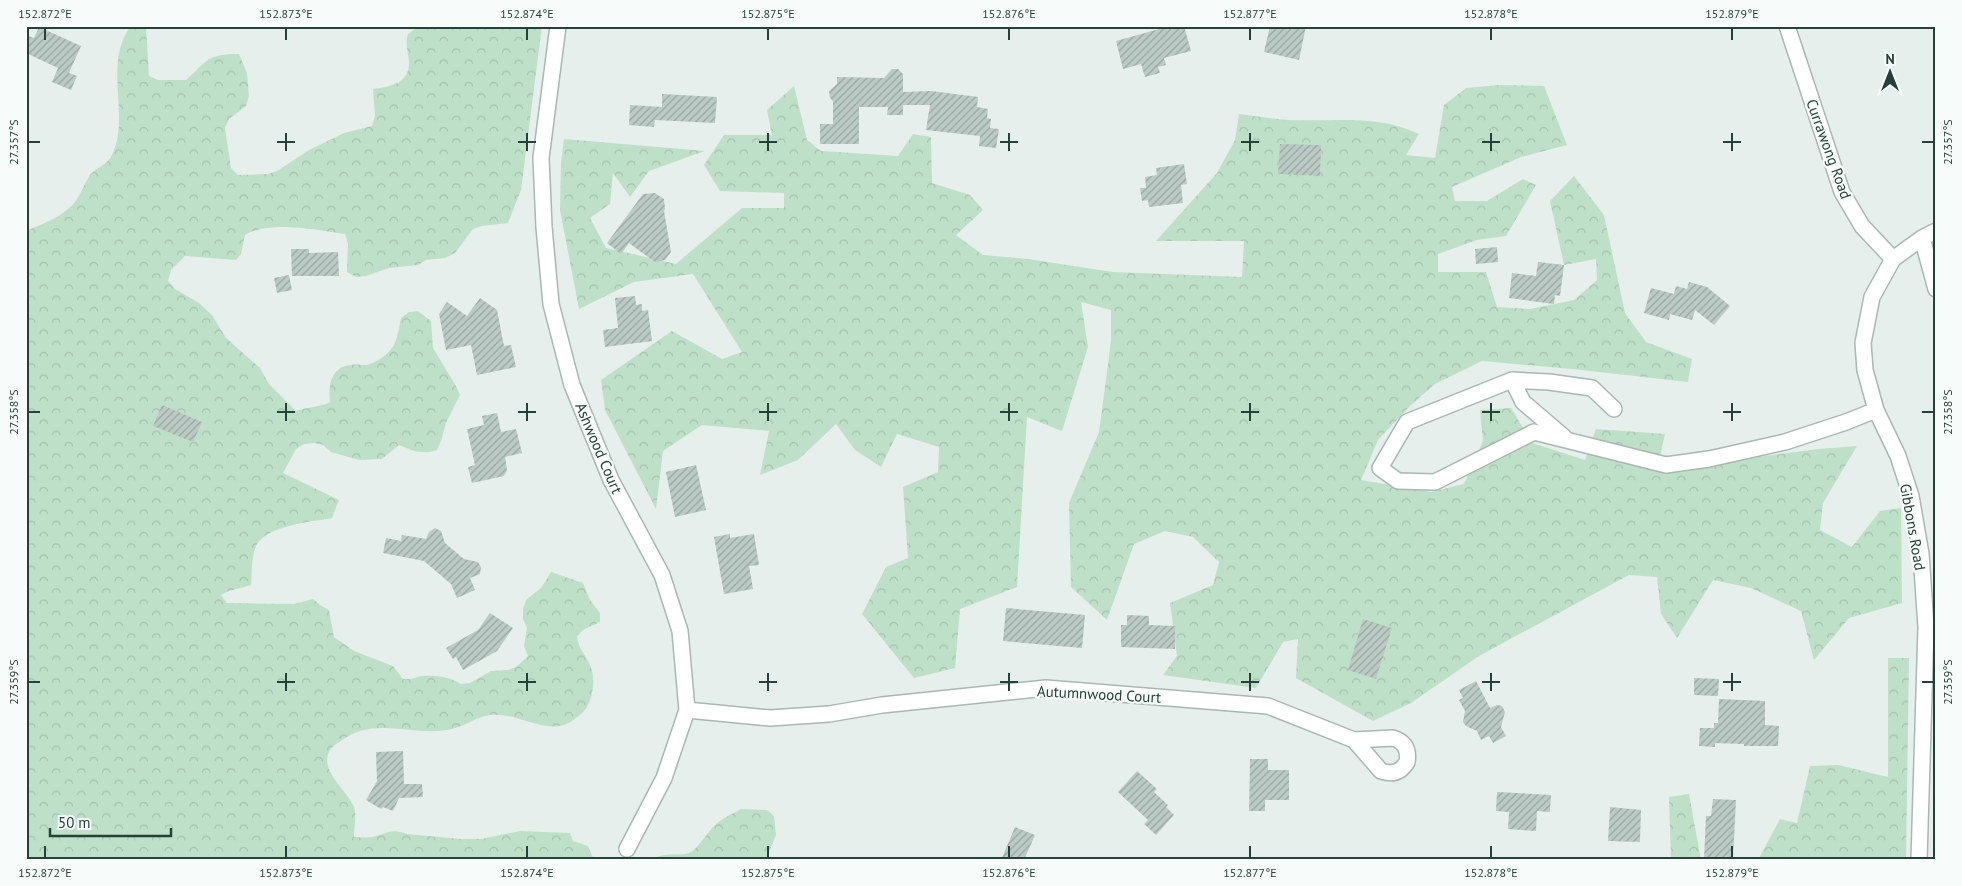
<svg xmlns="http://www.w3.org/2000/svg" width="1962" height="886" viewBox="0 0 1962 886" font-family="'PT Sans',sans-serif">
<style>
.forest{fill:url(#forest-crowns)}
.building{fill:url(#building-hatch)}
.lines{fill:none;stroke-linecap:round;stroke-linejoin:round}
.minor-casing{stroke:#a8b8b2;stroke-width:18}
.minor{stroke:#fff;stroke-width:15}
.ticks{fill:none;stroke:#24423a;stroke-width:2}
.labels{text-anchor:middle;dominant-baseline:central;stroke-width:4.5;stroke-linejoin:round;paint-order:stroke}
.street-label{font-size:15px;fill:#24423a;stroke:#f7fbf9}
.neatline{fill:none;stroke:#24423a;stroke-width:2}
.ticks-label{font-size:12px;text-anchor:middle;fill:#24423a}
</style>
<defs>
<pattern id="forest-crowns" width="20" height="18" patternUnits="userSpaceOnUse" patternTransform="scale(1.25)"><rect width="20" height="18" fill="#bfe0c8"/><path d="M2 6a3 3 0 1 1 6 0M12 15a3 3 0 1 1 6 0" fill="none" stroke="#a4c1ad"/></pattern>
<pattern id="building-hatch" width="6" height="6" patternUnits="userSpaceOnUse" patternTransform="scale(1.25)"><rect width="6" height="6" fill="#bbcac4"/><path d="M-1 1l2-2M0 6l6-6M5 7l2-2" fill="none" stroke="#98a6a0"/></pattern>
</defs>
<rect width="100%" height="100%" fill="#e6efeb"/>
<!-- forest -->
<path class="forest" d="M131,26h15l3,50 9,4h28c22,-20 21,-26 53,-26l8,19 2,23 -3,10 -17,13 -4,9 6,40 7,7 30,-1 9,-3 32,-21 35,-17 28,-7 3,-10 -2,-27c17,-2 37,-6 36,-27 -1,-11 -4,-18 -1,-28l11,-8h123l-21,164 -13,33 -26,3 -9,3 -18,24 -10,5 -19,2 -8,5 -29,3 -23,8 -10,1 -9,-5 1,-29 -3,-9c-29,-4 -75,-14 -100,1l-4,19 -5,6 -51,-4 -14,14 -3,11 7,8 24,14 13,12 14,23 34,30 9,16 27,27c12,-4 24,-4 34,-9 -2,-16 1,-35 20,-37 5,-1 10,0 16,0 10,-2 23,-11 28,-20 4,-8 5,-19 7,-27l8,-6 9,-1 13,10 2,27 23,38 4,9 -14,28 -5,18 -4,9c-15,5 -24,1 -38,-5l-17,14 -23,1 -28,-8 -8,-7 -9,-2 -10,1 -8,5 -13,24 56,27 -7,18c-20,4 -66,7 -76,28 -5,12 -4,27 -5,39 -11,4 -21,4 -30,10l6,8 67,1 19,-5 7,6 9,5 5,27 20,14 39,15 10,13c10,1 11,-2 19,-3 13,-1 29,1 39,8l9,-1 21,-12 17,-1 8,-3 12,-11 -4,-10 3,-18 -4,-9v-10l3,-9 15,-12 10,-16 32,11 7,17 10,13v9l-17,8 -6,6c1,12 7,16 12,27 7,13 5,30 -2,44 -2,4 -6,7 -10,10 -25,24 -58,-6 -87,-2 -15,2 -27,13 -43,15 -37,6 -73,-14 -106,11 -5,3 -11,7 -13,13 -6,19 19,36 26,53 3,8 0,21 0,30 5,0 11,1 17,0 14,-2 20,-10 36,-3l53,5h21l39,-8 50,2 3,8 15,5 6,14h-568v-629c17,-7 41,-16 51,-32 5,-8 8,-16 13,-24 6,-8 19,-11 22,-20 19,-40 -10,-91 19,-129z
M1499,85l45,1 23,59 -46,12 -69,30 3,14h32l36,-22 13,6 -30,51 -29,4 -39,14v18h48l11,35 33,2 44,-9 23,-20 -1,-21 -32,6 -14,-64 24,-25 30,39 21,98 21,29 46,17 -4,23 -116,-13 -90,-8 -47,23 -25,22 -32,34 -17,40 70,12 33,-8 19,-43 -3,-31 31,-2 21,35 53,17 11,-31 69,5 -8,36 161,-21 39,-3 -34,57 -3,27 32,17 28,-36 21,-3 1,95 -53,15 -35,42 -13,-49 -50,-23 -38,-8 -36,58 -16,-24 -4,-37 -28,-2 -150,81 -68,47 -38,18 -77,-43 2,-39 -15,3 -27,46 -93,-13 14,-19 -7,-53 43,-18 6,-23 -26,-25 -28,-6 -31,13 -27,76 -36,-33 -2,-84 30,-71 12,-91v-31l-30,-8 7,45 -26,84 -35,-14 -10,170 -57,22 -5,59 -41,10 -52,-64 24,-47 22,-9 -5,-71 35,-15 1,-25 -42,-13 -16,33 -26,-17 -19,-26 -38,36 -38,15 9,-44 -67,-6 -39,26 -7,58 -51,-99 -4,-30 71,-49 50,28 20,-7 -49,-78 -59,8 -55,27 -19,-99 1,-47 3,-24 141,12 -56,20 -19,26 -17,-24 -3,31 -20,14 16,30 70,16 66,-56h42v-15l-64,-2 -16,-26 20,-30h48l-5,-25 27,-24 13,54 14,11 77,5 15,-22 18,3 1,46 38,12 13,15 -27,25 27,20 45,4 85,13 129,5 2,-36h-88l61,-68 18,-33 4,-26c16,2 33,5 50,6 45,2 89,-6 130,14l-13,21 29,3 9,-53 22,-17z
M1888,658h21l-3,202h-148l22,-41 17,4 13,-57 28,-1 50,12z
M1689,794l12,66h-30l-2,-63z
M741,809l26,1 7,6 2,19 -10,25h-113c10,-10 27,-2 38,-8 7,-4 16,-19 23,-26 7,-7 18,-12 27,-17z"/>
<!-- building -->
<path class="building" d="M1170,26h14l7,25 -27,7 2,7 -8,2 2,6 -15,4 -4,-13 -18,5 -7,-28z
M1270,26h36l-7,34 -35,-8z
M39,27l42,19 -12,27 8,3 -6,14 -19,-8 6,-14 -32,-15v-18l8,3z
M892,69h6l5,5v18l28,-1 47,6 -1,10 11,2 -1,9 4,1 -1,9 9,1 -3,19 -17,-2 1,-10 -54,-6 4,-25h-27v10h-16l1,-8h-29v37h-39v-20h13v-23l-3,-3 -1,-7 8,-7v-7l47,1z
M662,94l55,3 -2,26 -60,-3 -1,7 -25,-2 1,-20 32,2z
M1280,144l41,1 -1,31 -42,-2z
M1184,164l3,20 -6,1 2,18 -34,4 -1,-7 -6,1 -2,-13h6l-1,-11 12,-2 -1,-7z
M655,193l9,6 1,10 -1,2 7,41 -6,8 -10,2 -26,-19 -8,11 -14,-11 36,-49z
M1497,247l1,15 -22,2 -1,-15z
M291,249h18v4l29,-1 1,24h-47z
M1538,262l26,3 -4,31 -5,-1 -1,9 -45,-6 3,-25 24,3z
M289,275l3,15 -15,3 -3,-15z
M1689,282l18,5 23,19 -16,19 -19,-15 -3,10 -22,-6 -1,6 -25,-7 7,-25 23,6 2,-8 11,3z
M635,296l1,9 6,-1v7l6,-1 4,31 -47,6 -2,-17 15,-2 -3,-30z
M480,298l17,12 7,36 7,-1 5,22 -39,8 -6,-30 -25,5 -7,-36 8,-12 20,14z
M162,405l40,17 -9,20 -40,-16z
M497,413l4,19 15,-3 6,24 -17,4 2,13 -3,6 -32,7 -4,-16 7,-2 -8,-36 17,-4 -2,-9z
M696,465l10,45 -31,7 -9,-45z
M435,528l6,3 4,12 19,16 14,3 3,5 -1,7 -10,4 5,12 -18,8 -6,-14 -27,-23 -41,-8 3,-15 15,3 1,-6 24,4 3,-7z
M730,534v4l24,-4 5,31 -10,1 4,23 -29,5 -10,-57z
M1006,608l79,7 -3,33 -79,-7z
M490,613l23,15 -16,23 -34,19 -7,-13 -3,2 -7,-11 32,-18z
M1127,615l22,1v9l26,1v23l-54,-2v-22h6z
M1363,619l29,9 -16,51 -28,-9z
M1694,678l25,1 -1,17 -24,-1z
M1476,681l14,27 7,-3 5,1 3,6 -4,15 5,9 -13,7 -4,-7 -8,4 -4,-9 -11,-5 -3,-4 2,-11 -6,-11 4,-2 -4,-8z
M1719,699l46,2v24l14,1 -1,20h-34v-2l-29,-1v4l-16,-1 1,-18h14v-5h4z
M403,751l1,33h18l1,13 -24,1 -6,13 -10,-4 -2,2 -15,-9 11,-19 -1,-29z
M1250,759h18v11h21v30h-24v11h-16z
M1137,771l20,18 -3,3 14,13 -2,2 8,8 -18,20 -12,-11 4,-4 -30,-28z
M1497,792l54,3 -1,17 -13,-1 -1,20 -28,-2 1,-17 -13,-1z
M1713,799l23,1 -3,58h-6l-1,2h-22l2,-44h5z
M1610,807l31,3 -1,32 -32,-1z
M1015,827l20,8 -11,25h-23z"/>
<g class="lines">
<defs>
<path id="minor" d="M558,26l-17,132 3,69 7,77 21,81 39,95 51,95 18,56 7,79 -23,68 -37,71
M1787,26l55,166 20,34 31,33
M1922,238l14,51
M1512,380l11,22 41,35
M1614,409l-22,-21 -43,-6 -37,-2 -105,42 -27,46 18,13 37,1 99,-50 132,33 43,-6 76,-17 61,-20 30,-12
M687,710l83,8 59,-4 53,-9 164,-17 222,18 86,34 39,-2c12,4 16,12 14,24 -6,10 -14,13 -26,9l-27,-31
M1919,860l7,-233 -5,-73 -10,-58 -13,-40 -22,-46 -11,-40 -2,-27 9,-46 21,-38 29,-21 14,-7"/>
</defs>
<!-- minor casing -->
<use href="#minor" class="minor-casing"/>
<!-- minor -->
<use href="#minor" class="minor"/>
</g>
<!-- ticks -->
<path class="ticks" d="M45,28v12M286,28v12M527,28v12M768,28v12M1009,28v12M1250,28v12M1491,28v12M1732,28v12M286,133v18M527,133v18M768,133v18M1009,133v18M1250,133v18M1491,133v18M1732,133v18M28,142h12M277,142h18M518,142h18M759,142h18M1000,142h18M1241,142h18M1482,142h18M1723,142h18M1922,142h12M286,403v18M527,403v18M768,403v18M1009,403v18M1250,403v18M1491,403v18M1732,403v18M28,412h12M277,412h18M518,412h18M759,412h18M1000,412h18M1241,412h18M1482,412h18M1723,412h18M1922,412h12M286,673v18M527,673v18M768,673v18M1009,673v18M1250,673v18M1491,673v18M1732,673v18M28,682h12M277,682h18M518,682h18M759,682h18M1000,682h18M1241,682h18M1482,682h18M1723,682h18M1922,682h12M45,846v12M286,846v12M527,846v12M768,846v12M1009,846v12M1250,846v12M1491,846v12M1732,846v12"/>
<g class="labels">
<!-- street labels -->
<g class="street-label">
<text transform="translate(1829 149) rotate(70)">Currawong Road</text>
<text transform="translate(599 448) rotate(67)">Ashwood Court</text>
<text transform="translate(1913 527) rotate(80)">Gibbons Road</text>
<text transform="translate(1099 694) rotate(3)">Autumnwood Court</text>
</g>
</g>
<!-- border -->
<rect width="1962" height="886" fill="none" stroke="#f7fbf9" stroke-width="55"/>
<!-- north arrow -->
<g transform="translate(1890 72)" stroke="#f7fbf9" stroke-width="4" paint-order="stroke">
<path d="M0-4L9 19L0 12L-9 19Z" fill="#24423a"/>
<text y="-8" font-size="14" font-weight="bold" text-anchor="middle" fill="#24423a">N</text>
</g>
<!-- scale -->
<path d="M50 828v8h121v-8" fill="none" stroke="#24423a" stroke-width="2.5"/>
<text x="58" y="828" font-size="15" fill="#24423a" stroke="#f7fbf9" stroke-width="4" paint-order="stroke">50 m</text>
<rect x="28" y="28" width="1906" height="830" class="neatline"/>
<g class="ticks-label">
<text x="45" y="18">152.872°E</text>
<text x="286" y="18">152.873°E</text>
<text x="527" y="18">152.874°E</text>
<text x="768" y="18">152.875°E</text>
<text x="1009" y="18">152.876°E</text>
<text x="1250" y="18">152.877°E</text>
<text x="1491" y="18">152.878°E</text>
<text x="1732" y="18">152.879°E</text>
<text transform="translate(14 142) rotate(-90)" y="4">27.357°S</text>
<text transform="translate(1948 142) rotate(-90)" y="4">27.357°S</text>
<text transform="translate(14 412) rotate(-90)" y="4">27.358°S</text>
<text transform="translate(1948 412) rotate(-90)" y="4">27.358°S</text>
<text transform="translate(14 682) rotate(-90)" y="4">27.359°S</text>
<text transform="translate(1948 682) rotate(-90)" y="4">27.359°S</text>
<text x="45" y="877">152.872°E</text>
<text x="286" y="877">152.873°E</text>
<text x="527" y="877">152.874°E</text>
<text x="768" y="877">152.875°E</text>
<text x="1009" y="877">152.876°E</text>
<text x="1250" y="877">152.877°E</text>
<text x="1491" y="877">152.878°E</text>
<text x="1732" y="877">152.879°E</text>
</g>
</svg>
